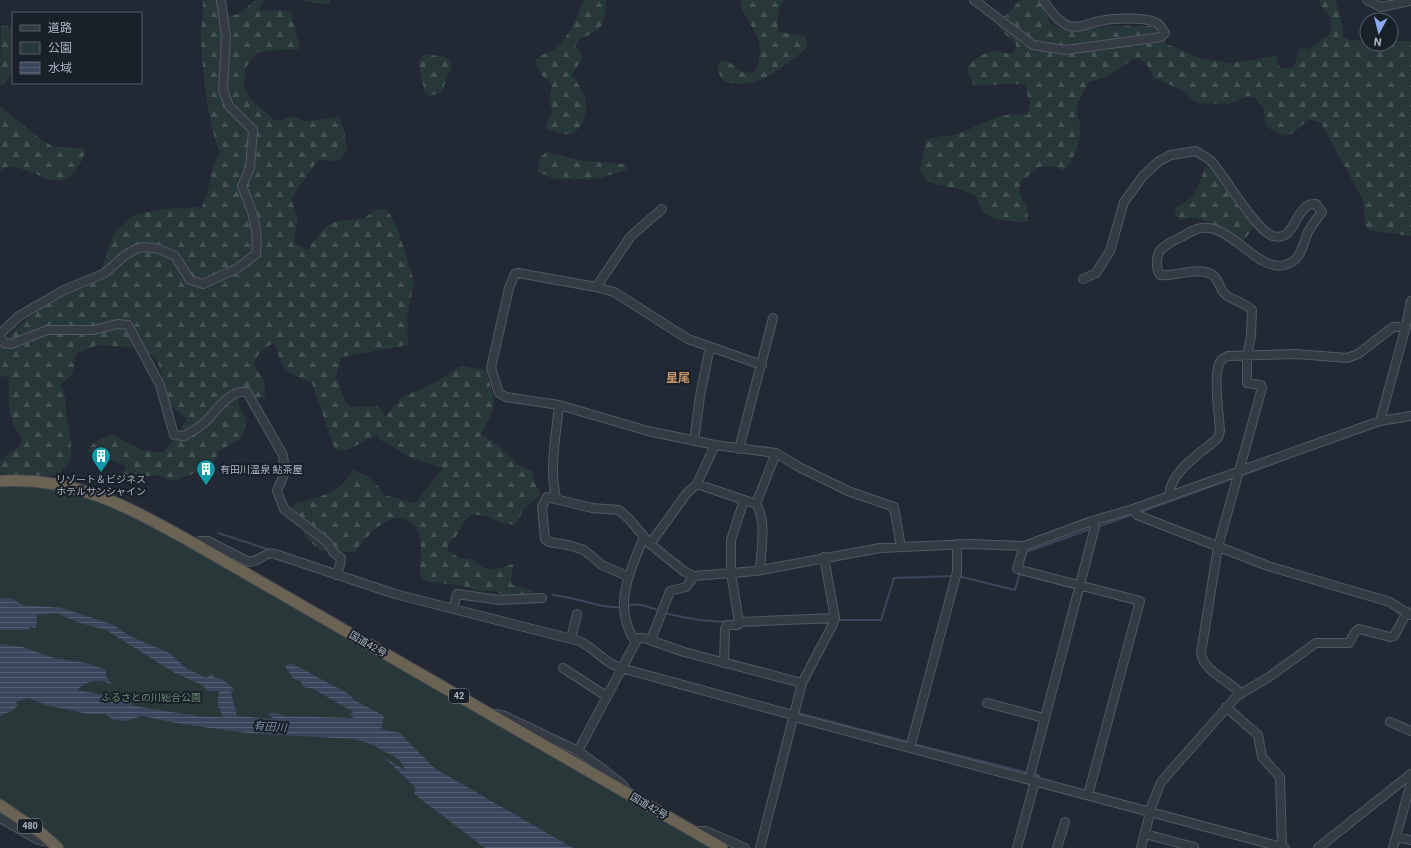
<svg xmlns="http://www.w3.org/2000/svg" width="1411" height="848" viewBox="0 0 1411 848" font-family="Roboto,'Noto Sans JP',sans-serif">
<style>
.forest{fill:url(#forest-firs)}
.green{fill:#283839}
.water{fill:url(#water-rules)}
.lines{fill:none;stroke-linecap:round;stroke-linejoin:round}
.stream{stroke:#39465c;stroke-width:2}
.minor-casing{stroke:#525862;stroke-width:10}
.highway-casing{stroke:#3f454f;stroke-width:13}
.minor{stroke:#353b45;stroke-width:8}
.highway{stroke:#6a6253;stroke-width:11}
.labels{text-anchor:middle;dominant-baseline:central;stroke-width:4;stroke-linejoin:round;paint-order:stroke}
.shield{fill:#1a2029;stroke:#828893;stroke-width:1}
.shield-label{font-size:9px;font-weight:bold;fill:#afb5c1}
.poi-label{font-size:10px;fill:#afb5c1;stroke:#1a2029;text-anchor:start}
.street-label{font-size:10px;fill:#afb5c1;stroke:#1a2029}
.park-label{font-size:10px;fill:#6a8f74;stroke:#1a2029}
.water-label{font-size:11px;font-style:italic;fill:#7b8ba7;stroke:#1a2029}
.quarter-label{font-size:12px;font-weight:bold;fill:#c69466;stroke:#1a2029}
</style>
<defs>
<pattern id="forest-firs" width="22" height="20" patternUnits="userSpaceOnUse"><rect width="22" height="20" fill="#283839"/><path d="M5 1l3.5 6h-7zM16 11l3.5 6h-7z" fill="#455354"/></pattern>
<pattern id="water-rules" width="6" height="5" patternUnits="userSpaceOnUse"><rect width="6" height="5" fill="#39465c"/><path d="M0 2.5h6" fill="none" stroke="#535e72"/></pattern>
</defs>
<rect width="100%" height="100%" fill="#222934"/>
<!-- forest -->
<path class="forest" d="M202,0h23v15c14,3 20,-7 30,-15h10l-5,5v6l20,-1 11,2 9,37c-15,2 -30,0 -44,4l-11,16 -1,17 6,12 24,22 6,1 12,-5 12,5 35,-4 5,13 3,20 -8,11 -21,-1 -27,39 7,19 -4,20 2,6 12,6c9,-13 16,-27 34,-30 6,-1 13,0 19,-1 11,-3 9,-12 25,-9l4,4 9,19 15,49 -7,36 1,27 -67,12 -5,19 9,25 5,6 27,-1 5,4 3,7 16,-19 37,-17 22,-15 20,3 6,2c9,31 13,34 -5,63l18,12 19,19 14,6 3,12 6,12 -16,12 -10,18 -12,-2 -17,-7 -14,-2 -5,4 -10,17 -9,9v6l11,8 12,1 13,9 12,1 17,-5 -2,20 22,7 -3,7 -28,-3 -6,-4h-20l-11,-5 -40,-5 -5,-5c0,-13 2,-26 0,-38 -1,-8 -4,-13 -11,-17 -23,-12 -42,17 -55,31l-33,-1 -15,-13 -13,-30 3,-5c24,-6 44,-9 57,-33 13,5 24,12 31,25l31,8 28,-35 -31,-10 -33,-19 -2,-5c-12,6 -29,20 -42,16l-23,-67c-29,-13 -27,-10 -38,-40 -11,5 -17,10 -20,22l11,18v13l-6,3 -19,-3 -2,6 8,18 -2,14 -4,5 -21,12 -7,16 -39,14 -16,-6 -27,3 -7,-3 3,-9 -39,-15c7,-10 16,-14 28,-16 15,10 30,19 49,17l17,-22 6,-11 -22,-18 -4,-28 -4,-13 -14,-12 -46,-3 -19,8 -3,5 -2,13 -3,6 -10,8c8,15 5,18 7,33 3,25 14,51 -20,59l-47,-4v-12l20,-16 2,-6c-15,-23 -13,-35 -13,-62l-9,-1v-29l17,-20 27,-22 29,-14 17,-11 13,-14 10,-32 21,-19 29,-6 39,-2 5,-12 5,-26 8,-17c-12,-24 -18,-87 -19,-115 0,-12 4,-25 1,-37z
M301,0h29v3l-6,2z
M583,0h23c-1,7 -1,19 -5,26 -6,9 -20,9 -26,19l8,13 -11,16c4,8 13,19 14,28 2,10 -5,29 -16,32 -9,1 -18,-3 -25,-6l7,-17 -3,-13 3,-12 -3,-6 -5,-2 -7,-12 -1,-6c6,-7 13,-6 19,-11 15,-14 22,-30 28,-49z
M741,0h42c-5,9 -7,22 -4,32l26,4 2,7 -1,6c-24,18 -52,45 -84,31l-5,-12 3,-6 6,-2 16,12 11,1c4,-5 5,-7 6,-14 6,-28 -21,-43 -18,-59z
M1020,0h20l10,23 12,6h28l20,-3h40l6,2 10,16 37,15 27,4 47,-7v7l4,5 13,-1 6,-20 8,2 22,-15c4,-26 -6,-16 -10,-34h16l6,24 1,13 6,3 18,1v3h24v-3h20v195l-42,-6 -4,-5 -2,-25 -42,-77 -12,-4c-21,17 -19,24 -43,7l-3,-20 -9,-8 -6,-2 -19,8 -30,-1 -6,-3 -9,-9 -30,-13 -9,-16 -6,-4 -6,1 -26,18 -19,5c-3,8 -10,17 -11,26 -1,6 3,12 3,19 1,13 -6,34 -16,43l-13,-4 -13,1 -17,15 -2,6 1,7 7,11 1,14c-7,3 -11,2 -19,1 -20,-2 -26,-6 -33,-25l-17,-7 -26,-5 -6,-3 -7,-11 6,-31c11,-2 24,-3 34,-6 25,-9 40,-23 68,-18l2,-12 -5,-18c-17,-3 -33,1 -51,0 -3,-6 -7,-12 -6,-18 3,-8 21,-16 28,-16 4,1 9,2 13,3l6,-3 1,-7c-5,-7 -13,-9 -17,-17l1,-5z
M1,26l12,1c0,17 6,50 -13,59z
M424,54l21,3 6,4v6l-9,25 -12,4 -5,-3 -7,-31z
M0,106l43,35 12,6 28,1 2,4c-22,62 -56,1 -85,18z
M546,152l32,8 46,4 3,6 -31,9h-41l-17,-7 1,-13z
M1205,167l7,2 43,56 -10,14 -6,2c-17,-11 -37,-30 -59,-21l-4,-5 -1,-7c21,-10 23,-20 30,-41z"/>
<!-- green -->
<path class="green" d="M0,487c21,0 43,-1 64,3 37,7 69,27 102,44l552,314h-654l-64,-47z"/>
<!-- water -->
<path class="water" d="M0,598h10l13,7 39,3 49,16 21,13 37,16 17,15 20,10 6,-5 3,5 7,1 13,11 -4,2 6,24 36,3 -5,-6h9l7,3 69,2 -3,-4 4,-2 -41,-23 -10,-2 -2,-5 -8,-4 -8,-12 6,-3 58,31 5,6 30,16 -3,13 19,4 34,35 139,80h-88l-71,-54 1,-7 -31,-30 22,14 -7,-12 -28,-15 -17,-5 -107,-6 -66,-9 -39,-8 -16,5 -12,-1 -9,-6h-17l-42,-9 -18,-7 -12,4 2,3 -5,5 -13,6v-72l23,3 31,11 33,5 19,7v6l6,9c-14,-7 -23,-5 -35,5l49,9 8,7 70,11h19l-5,-12 1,-14h-11l-6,-6 -27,-12 -69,-43 -26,-7 -24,-10 -19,2 -1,13 -7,-1v3h-29z"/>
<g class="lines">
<!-- stream -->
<path class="stream" d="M1240,476l43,-16
M1138,513l96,-35
M1097,527l37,-13
M218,533l52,17
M1026,552l67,-24
M958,576l57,14 5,-18
M553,595c23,2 48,14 69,12
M626,606c14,-4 22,1 34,5
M664,613l34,7 29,2
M837,620h44l13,-42 60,-2
M797,713l112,29
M913,744l116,29
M1033,774l6,2 -1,5"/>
<defs>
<path id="minor" d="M974,0l59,45 33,5 95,-13 4,-4c-3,-4 -5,-9 -10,-11 -11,-5 -43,-4 -55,-1 -10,2 -20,8 -31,5 -11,-4 -19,-16 -26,-26
M1367,0l14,7 30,-6
M1083,279l13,-6 14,-22 14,-49 19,-26 16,-15 12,-6 25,-4c4,3 11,6 15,10 14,15 45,70 62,75 24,7 21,-34 43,-32l6,8c-5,6 -10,13 -14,20 -6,14 -6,28 -23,33 -28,7 -55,-42 -84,-37 -7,1 -14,6 -20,9 -7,4 -17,7 -22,15 -3,7 -3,17 1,23 15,2 41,-10 54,1 5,5 6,14 11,18 8,7 19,8 27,16l-1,26 -4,20v27l14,2 1,3 -44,159 -17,106c2,18 29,28 40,41
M596,287l35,-51 31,-27
M0,334l19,-18 45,-26 41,-17 20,-18 13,-7 6,-1 15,2 16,7 15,24 13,4 35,-16 18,-14c3,-28 -4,-43 -14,-68l8,-18 3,-38 -24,-24 -6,-16 3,-53 -5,-37
M0,335l4,8 7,1 36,-14h47l23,-6 11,1 32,60 14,50 10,1c7,-4 15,-8 21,-14 12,-11 24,-33 42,-30l36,63 2,17 -8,19 7,18 43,33 7,11 7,5 -1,7 -4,10
M762,365l-74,-26 -74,-47 -18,-5 -78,-14 -3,1 -6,14 -18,80 8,25 7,4 53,8 89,26 67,14 61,8 23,14 49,24 46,16 7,40
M1380,421l26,-95
M694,441l6,-45 10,-49
M715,445l-18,39 47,16 -13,40v33l8,49
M739,449l34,-131
M1169,496c1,-25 32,-43 49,-58l2,-7c-1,-17 -6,-48 -2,-64 1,-6 5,-9 10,-11l68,-2 51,4 11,-4 35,-27 13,-1 5,-25
M556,498c-7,-30 0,-62 3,-93
M744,500l12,4 20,-51
M756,504c11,17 5,46 4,66
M1133,509l4,6 131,51 122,36 20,13
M195,544l5,-3h8l41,21c10,0 16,-11 26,-8l120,40 184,47c16,7 25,22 42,27l168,46 5,3 491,131
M650,544l37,-51 10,-9
M1024,546l-7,23 123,32 -52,194
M627,576l-25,-11 -18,-15 -16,-5 -19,-3 -4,-3 -3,-32 5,-10 45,11 27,2 11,10 20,24 35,28 9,4
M453,609l4,-15 42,6 43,-2
M571,639l6,-25
M651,640l19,-49 16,-4 8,-11 62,-5 124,-23 90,-4 54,2 68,-25 41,-12 247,-88 31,-5
M635,641c-23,-34 -5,-71 9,-104
M724,663l1,-34 2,-4h11l1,-3 96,-4
M563,668l43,28
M987,703l57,15
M1226,707l32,28 4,22 18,20 2,70
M496,714l9,2 73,35 22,16 23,18 3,5
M1390,722l21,9
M910,748l47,-176v-28
M578,751l60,-113h6l40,14 118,31
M1029,779l66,-252 -3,-6
M0,818l38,22 13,2
M697,834l3,-3h6l39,17
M1145,834l49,13
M1396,837l15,3
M760,848l42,-165 30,-57 3,-8 -11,-61
M1017,848l18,-67
M1057,848l8,-26
M1141,848l11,-43 9,-23 76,-86 32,-19 47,-34h33l6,-11 4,-3 31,8 4,-1 13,-24
M1318,848l93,-74
M1393,848l18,-66 -3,-6"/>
<path id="highway" d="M0,481c77,-5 131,28 195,63l527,304
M0,805l41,28 17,15"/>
</defs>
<!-- minor casing -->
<use href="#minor" class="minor-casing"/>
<!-- highway casing -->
<use href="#highway" class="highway-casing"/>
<!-- minor -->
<use href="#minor" class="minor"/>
<!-- highway -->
<use href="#highway" class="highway"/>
</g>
<!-- icons -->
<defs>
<symbol id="building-pin" viewBox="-11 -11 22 30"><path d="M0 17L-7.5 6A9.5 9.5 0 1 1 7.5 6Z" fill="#0f9aa8" stroke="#1a2029"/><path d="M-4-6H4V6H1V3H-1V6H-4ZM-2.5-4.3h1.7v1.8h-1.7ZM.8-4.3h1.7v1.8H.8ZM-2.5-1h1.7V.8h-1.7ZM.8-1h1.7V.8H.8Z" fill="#fff"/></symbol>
</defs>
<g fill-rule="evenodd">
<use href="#building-pin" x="90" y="445" width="22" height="30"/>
<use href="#building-pin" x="195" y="458" width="22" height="30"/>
</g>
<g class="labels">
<!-- shield labels -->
<g class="shield">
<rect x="449" y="689" width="20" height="14" rx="3"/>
<rect x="18" y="819" width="24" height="14" rx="3"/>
</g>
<g class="shield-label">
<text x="459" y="696">42</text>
<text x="30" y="826">480</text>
</g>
<!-- poi labels -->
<g class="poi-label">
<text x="220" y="469">有田川温泉 鮎茶屋</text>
<text x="101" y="479" text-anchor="middle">リゾート＆ビジネス<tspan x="101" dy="12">ホテルサンシャイン</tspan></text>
</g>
<!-- street labels -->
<g class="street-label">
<text transform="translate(368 644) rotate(30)">国道42号</text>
<text transform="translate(649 806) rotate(30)">国道42号</text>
</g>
<!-- park labels -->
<g class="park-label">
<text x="151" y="697">ふるさとの川総合公園</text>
</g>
<!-- water labels -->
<g class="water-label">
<text transform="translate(270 727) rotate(4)">有田川</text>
</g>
<!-- quarter labels -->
<g class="quarter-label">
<text x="678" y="378">星尾</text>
</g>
</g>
<!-- legend -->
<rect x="12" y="12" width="130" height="72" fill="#1a2029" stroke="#565c66"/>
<rect x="20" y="25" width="20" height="6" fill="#353b45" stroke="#565c66"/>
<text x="48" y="32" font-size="12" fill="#afb5c1">道路</text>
<rect x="20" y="42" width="20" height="12" fill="#283839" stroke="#565c66"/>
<text x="48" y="52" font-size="12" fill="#afb5c1">公園</text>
<rect x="20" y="62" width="20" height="12" fill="url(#water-rules)" stroke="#565c66"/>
<text x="48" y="72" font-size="12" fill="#afb5c1">水域</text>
<!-- north arrow -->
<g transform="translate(1379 32) rotate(187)"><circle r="19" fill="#1a2029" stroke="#565c66"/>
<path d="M0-3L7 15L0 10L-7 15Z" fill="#8babeb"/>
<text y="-6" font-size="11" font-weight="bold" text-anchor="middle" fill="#afb5c1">N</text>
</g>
</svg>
